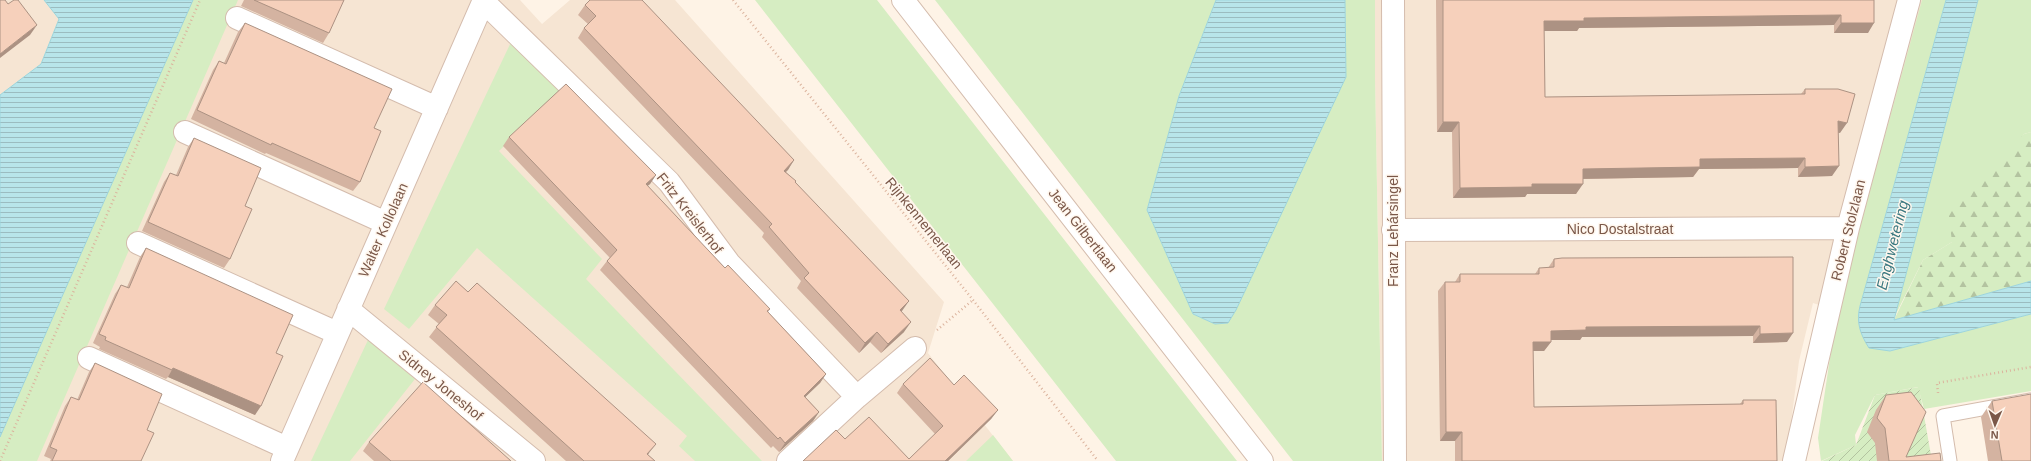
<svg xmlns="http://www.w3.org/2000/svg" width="2031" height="461" viewBox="0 0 2031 461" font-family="Arial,sans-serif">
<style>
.residential{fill:#f6e5d3}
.green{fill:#d6edc2}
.forest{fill:url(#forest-firs)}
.garden{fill:url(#garden-furrows)}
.water{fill:url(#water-rules);stroke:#9dd5dc}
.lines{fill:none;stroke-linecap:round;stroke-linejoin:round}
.lane-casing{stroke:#d4bcad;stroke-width:15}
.street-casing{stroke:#d4bcad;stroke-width:24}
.path{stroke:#dbb39d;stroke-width:2.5;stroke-dasharray:1 3;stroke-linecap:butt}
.lane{stroke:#fff;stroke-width:13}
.street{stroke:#fff;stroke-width:22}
.wall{fill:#d4b3a1}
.shaded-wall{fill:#ac9283}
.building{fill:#f6d0bb;stroke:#ac9283}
.labels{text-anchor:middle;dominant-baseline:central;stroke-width:3;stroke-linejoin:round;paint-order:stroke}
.street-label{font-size:14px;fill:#7a5748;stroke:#fff7ee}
.water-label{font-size:15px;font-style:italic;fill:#3a7880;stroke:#fff7ee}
</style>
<defs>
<pattern id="forest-firs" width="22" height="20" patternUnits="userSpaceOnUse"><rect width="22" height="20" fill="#d6edc2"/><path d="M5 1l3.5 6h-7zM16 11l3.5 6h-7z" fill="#b3c3a0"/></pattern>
<pattern id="garden-furrows" width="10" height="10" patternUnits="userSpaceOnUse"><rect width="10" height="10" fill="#d6edc2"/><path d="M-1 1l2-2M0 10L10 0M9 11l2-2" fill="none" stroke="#b3c3a0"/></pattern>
<pattern id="water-rules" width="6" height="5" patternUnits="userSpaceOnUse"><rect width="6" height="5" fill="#b8e5ea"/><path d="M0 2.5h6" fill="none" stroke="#9bbcc0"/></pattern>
</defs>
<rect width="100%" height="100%" fill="#fef3e6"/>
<!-- residential -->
<path class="residential" d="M0,0h44l15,19 -18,45 -41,31z
M193,0h327l22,24 28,-24h105l269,302 -16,51 85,108h-1013v-24z
M1345,0h601l-109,311 -24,-8 -14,58 -13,100h-404l-7,-382z"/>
<!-- green -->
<path class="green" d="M193,0h45l-201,461h-37v-24z
M755,0h122l360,461h-121z
M935,0h281l-37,96 -32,114 46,104 22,10 13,-1 118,-246 -1,-77h30v78l7,383h-89z
M1922,0h24l-86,306c-3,13 -1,22 4,34l26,11 141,-37v77l-107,18 -6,-22 -43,8 -20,40 1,10 -35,16 -3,-23 19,-127z
M1978,0h53v132l-7,2 -72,108 -29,18 -30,60z
M512,40l50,49 -63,62 103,108 -16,20 176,182h-67l-16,-15 8,-10 -210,-188 -68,81 -25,-20z
M368,340l47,39 -65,82h-39z
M993,435l20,26h-47z"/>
<!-- forest -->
<path class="forest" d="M2031,132v149l-137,39 29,-60 29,-18 -4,-34 76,-74z"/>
<!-- garden -->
<path class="garden" d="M1919,387l13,74h-110l34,-16 19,-50z"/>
<!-- water -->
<path class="water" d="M44,0h149l-193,437v-342l41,-31 18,-45z
M1216,0h129l1,77 -110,233 -8,13 -13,1 -22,-10 -46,-104 32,-114z
M1946,0h32l-84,320 137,-39v33l-141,37 -21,-3c-9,-14 -13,-26 -9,-42z"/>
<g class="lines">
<defs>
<path id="lane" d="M1950,461l-7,-45 88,-16"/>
<path id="street" d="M903,0l359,461
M1393,0l2,461
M484,2l185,180 60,81 128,134
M237,18l200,90
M185,132l201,91
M1393,230l455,-2
M138,243l199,90
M348,309l186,152
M89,358l198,90
M282,461l202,-461
M788,461l69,-64 58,-49
M1794,461l54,-233 61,-228"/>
</defs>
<!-- lane casing -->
<use href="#lane" class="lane-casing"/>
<!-- street casing -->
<use href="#street" class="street-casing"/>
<!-- path -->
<path class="path" d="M733,0l240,300 125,161
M937,330l36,-30
M1938,393l-1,-10 94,-16
M0,461l200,-461"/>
<!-- lane -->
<use href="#lane" class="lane"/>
<!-- street -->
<use href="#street" class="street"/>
</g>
<!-- wall -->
<path class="wall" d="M244,0h100l-15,33 -6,10 -82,-37z
M1436,0h438l-6,33h-34v-8l-255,3 -2,3h-33l1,66 256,-3 4,-5 35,44h-2l-6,43 -34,1v-9l-99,1 -6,8 -110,2 -7,15h-49l-2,3 -72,1 -1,-66h-15z
M585,5l209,155 -8,12 9,10 107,129 -1,1 3,20 -23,21 -11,-11 -11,11 -62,-65 4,-7 -39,-44 2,-4 -186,-195 6,-10 4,-4 -10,-9z
M245,23l129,105 -14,54 -7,9 -87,-38 -1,1 -74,-35 22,-49 6,-9 5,2 14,-31z
M509,137l147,38 -6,9 -3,2 78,82 45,41 -2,3 58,62 -6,9 -15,14 14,15 -6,9 -34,31 -6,-6 -2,2 -171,-178 7,-9 3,-3 -107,-112z
M194,138l51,68 -15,53 -6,9 -82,-37 22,-49 6,-9 6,2 12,-28z
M146,248l130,105 -21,62 -87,-38 -2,2 -67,-30 1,-2 -7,-4 22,-49 6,-9 6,2 13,-30z
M1793,257l-6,85 -34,1v-7l-171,1 -2,3h-29v2l-7,9h-11l1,56 206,-3 3,-4 34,61h-322v-20h-15l-2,-150 7,-9h10l5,-8h75l4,-6h9l6,-9z
M435,305l214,148 -1,2 7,6h-89l-137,-124 10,-13 -11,-9z
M95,363l52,67 -6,31h-91l1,-2 -7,-3 21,-50 6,-9 6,3 12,-28z
M903,384l51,1 44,25 -7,9 -43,42h-145l106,-2 26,-25 -38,-41z
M1886,395l20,62 35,4h-64l-2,-18 -8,-11 9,-22z
M1992,401l39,60h-43l-7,-44z
M369,442l142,19h-137l-11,-10z"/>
<!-- shaded-wall -->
<path class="shaded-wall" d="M1841,15l-7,10 -255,3 -2,3h-40l7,-10 40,-3z
M1841,23h33l-6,10h-34z
M37,25l-7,10 -30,23v-4z
M1838,121l9,2 -7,10 -9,-2z
M1443,122h16l-7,10h-15z
M1805,158l-7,10 -99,1 -6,8 -117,2 7,-10 117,-10z
M794,160l-6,10 -11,10 7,-9z
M1839,166l-7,10 -34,1 7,-10z
M656,175l-6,9 -11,9 7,-9z
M1532,184h51l-7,10h-49l-2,3 -72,1 7,-10z
M909,301l-7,10 -9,9 7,-10z
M911,322l-7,10 -23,21 7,-9z
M1760,326l-7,10 -171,1 -2,3h-36l7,-9 35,-4z
M877,332l-7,10 -11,11 6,-10z
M1793,333l-6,9 -34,1 7,-9z
M1533,342h18l-7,9h-18z
M173,368l88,38 -6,9 -87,-38z
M826,374l-6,9 -23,22 7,-9z
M998,410l-7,9 -43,42h-3z
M819,412l-6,9 -34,31 6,-9z
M1446,432h16l-7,9h-15z
M656,444l-7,9 -7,8 5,-7z"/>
<!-- building -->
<path class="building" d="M0,0h5l3,4 6,-4h4l19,25 -37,29z
M254,0h90l-15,33z
M590,0h52l152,160 -10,11 12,10 -1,1 114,119 -9,9 11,12 -23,22 -11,-12 -12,11 -61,-65 5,-5 -40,-46 3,-3 -188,-196 12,-12 -11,-11z
M1443,0h431v23h-33v-8l-257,3v3h-40l1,76 260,-3v-5h33l17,5 -8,29 -9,-2 1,45 -34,1v-9l-105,1v8l-117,2v15h-51v3l-72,1 -1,-66h-16z
M245,23l147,66 -18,39 7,3 -21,51 -88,-39 -1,2 -74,-35 22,-49 7,3z
M566,84l90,91 -10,9 79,84 3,-3 42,44 -3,2 59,63 -22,22 15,16 -34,31 -5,-6 -2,2 -171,-178 10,-11 -108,-113z
M194,138l67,30 -16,38 7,3 -22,50 -82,-37 22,-49 8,3z
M146,248l147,67 -17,38 7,3 -22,50 -88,-38 -1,2 -67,-30 1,-3 -7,-3 22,-49 8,3z
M1793,257v76l-33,1v-8l-174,1v3l-35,1v11h-18l1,65 209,-3v-4h33l1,61h-315v-29h-16l-1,-150h15v-8h79v-6l15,-1v-8l8,-1z
M456,281l12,11 9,-9 179,161 -9,10 8,7h-71l-148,-134 11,-12 -12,-10z
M930,358l24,27 10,-10 34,35 -53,51h-142l33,-31 9,9 24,-22 40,42 34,-33 -40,-42z
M95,363l67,31 -15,36 7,3 -13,28h-89l5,-11 -7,-3 21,-50 8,3z
M423,382l88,79h-120l-22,-19z
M1911,392l15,20 -20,45 34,-4 1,8h-52l-4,-33 -8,-10 9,-23z
M2031,394v67h-29l-10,-60z"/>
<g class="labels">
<!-- street labels -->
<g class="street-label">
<text transform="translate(690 213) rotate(52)">Fritz Kreislerhof</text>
<text transform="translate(924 223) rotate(51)">Rijnkennemerlaan</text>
<text x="1620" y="229">Nico Dostalstraat</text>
<text transform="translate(383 230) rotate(-66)">Walter Kollolaan</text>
<text transform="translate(1083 230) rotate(52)">Jean Gilbertlaan</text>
<text transform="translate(1848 230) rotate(-76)">Robert Stolzlaan</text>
<text transform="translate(1393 231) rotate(-90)">Franz Lehársingel</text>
<text transform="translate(441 385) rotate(39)">Sidney Joneshof</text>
</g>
<!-- water labels -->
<g class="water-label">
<text transform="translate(1892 245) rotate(-76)">Enghwetering</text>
</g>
</g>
<!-- north arrow -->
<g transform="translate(1995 425) rotate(182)" stroke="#fff7ee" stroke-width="3" paint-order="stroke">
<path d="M0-3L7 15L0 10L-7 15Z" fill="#7a5748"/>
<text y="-6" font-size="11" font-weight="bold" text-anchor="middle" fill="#7a5748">N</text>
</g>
</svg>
